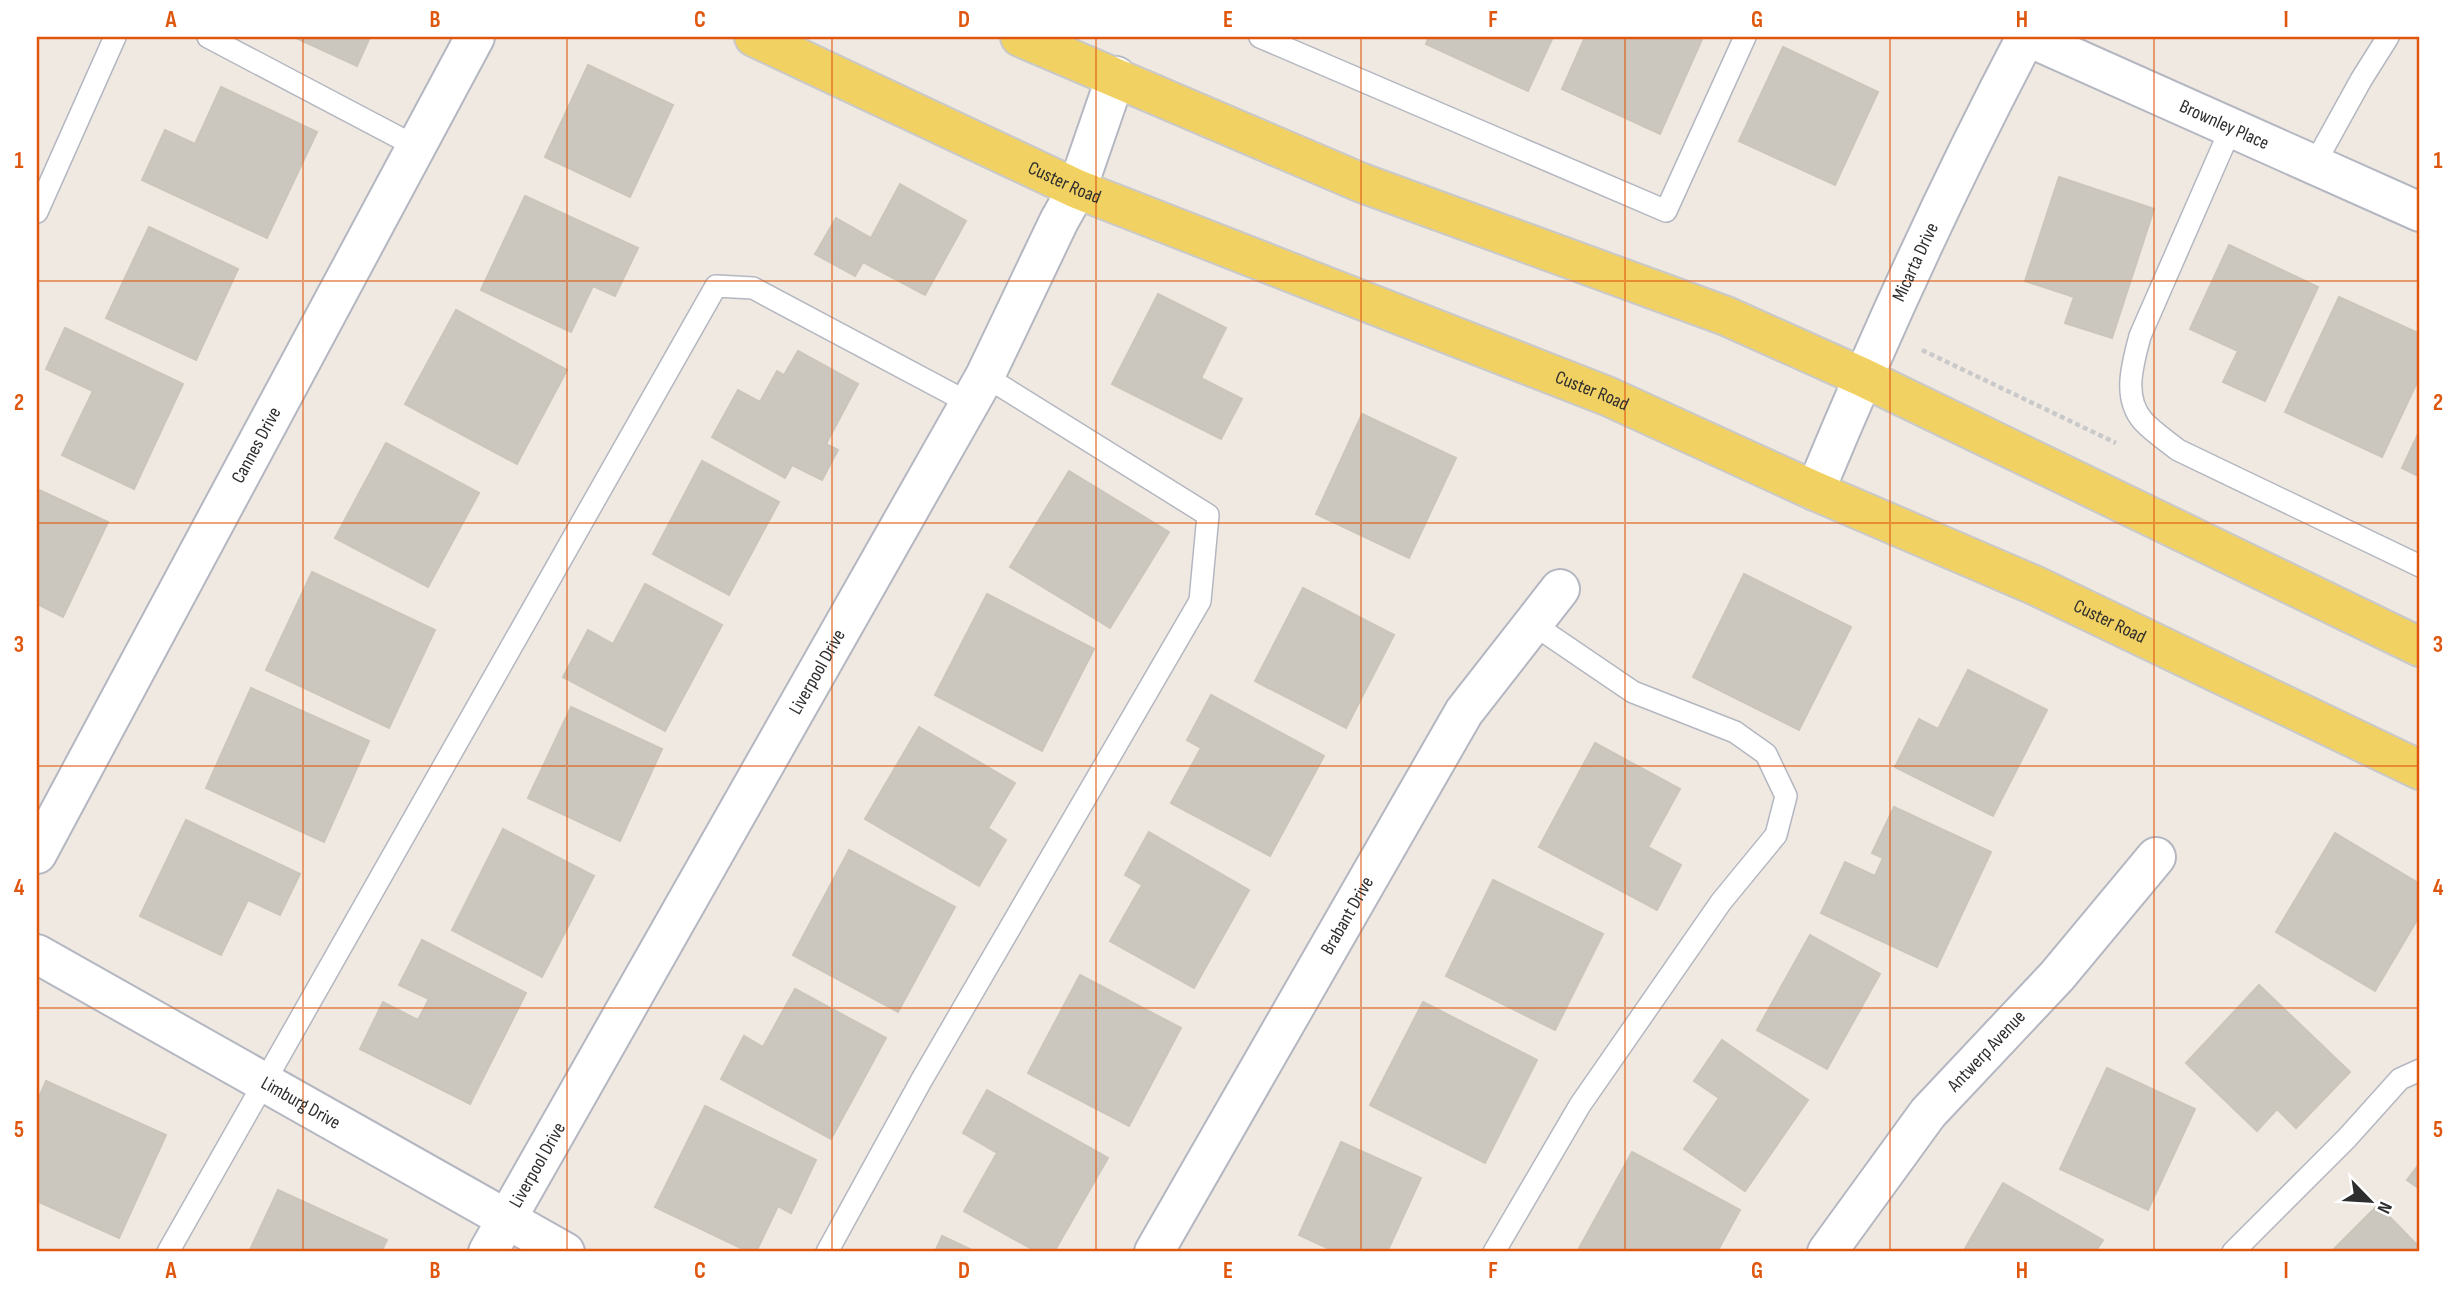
<svg xmlns="http://www.w3.org/2000/svg" width="2457" height="1289" viewBox="0 0 2457 1289" font-family="'Sofia Sans Condensed',sans-serif">
<style>
.building{fill:#cbc7bf;stroke:#cbc5ba;stroke-width:2}
.lines{fill:none;stroke-linecap:round;stroke-linejoin:round}
.lane-casing{stroke:#b4b7c1;stroke-width:24}
.street-casing{stroke:#b4b7c1;stroke-width:42}
.secondary-casing{stroke:#b4b7c1;stroke-width:42}
.primary-casing{stroke:#c9c9c9;stroke-width:42}
.path{stroke:#c9c9c9;stroke-width:4.5;stroke-dasharray:5 3.5;stroke-linecap:butt}
.lane{stroke:#fff;stroke-width:21}
.street{stroke:#fff;stroke-width:38}
.secondary{stroke:#fff;stroke-width:38}
.primary{stroke:#f2d163;stroke-width:38}
.grid{fill:none;stroke:#df570e;stroke-width:2;stroke-opacity:0.55}
.labels{text-anchor:middle;dominant-baseline:central;stroke-width:5;stroke-linejoin:round;paint-order:stroke}
.street-label{font-size:19px;fill:#2e2e2e;stroke:#fff}
.neatline{fill:none;stroke:#df570e;stroke-width:2.5}
.grid-label{font-size:23px;text-anchor:middle;font-weight:bold;fill:#df570e}
</style>
<rect width="100%" height="100%" fill="#efe9e1"/>
<!-- building -->
<path class="building" d="M294,37h76l-13,29z
M1429,37h124l-25,54 -102,-47z
M1585,37h118l-43,97 -98,-45z
M1783,47l95,45 -43,93 -96,-44z
M588,65l85,40 -43,92 -85,-40z
M221,87l96,45 -50,106 -125,-58 23,-50 30,14z
M2059,177l95,32 -42,129 -47,-15 9,-26 -49,-16z
M900,184l66,37 -41,74 -62,-33 -8,14 -40,-22 21,-36 35,20z
M525,196l113,52 -23,48 -22,-10 -22,46 -90,-42z
M149,227l89,42 -42,91 -90,-42z
M2229,245l89,42 -53,114 -42,-19 15,-31 -48,-22z
M1158,294l68,34 -25,50 41,21 -21,40 -109,-55z
M2339,297l81,37v42l-38,81 -97,-45z
M456,310l111,60 -50,94 -112,-60z
M65,328l118,56 -49,105 -72,-34 31,-64 -47,-22z
M798,351l60,33 -32,60 12,6 -16,30 -30,-15 -7,13 -73,-41 26,-47 22,12 17,-31 7,4z
M1362,414l94,44 -47,100 -93,-44z
M2420,430v47l-18,-9z
M386,443l93,50 -51,94 -93,-49z
M702,461l77,41 -50,93 -76,-41z
M1069,471l100,61 -59,96 -100,-61z
M37,489l71,33 -45,95 -26,-13z
M312,572l123,58 -46,98 -123,-58z
M1744,574l107,53 -52,103 -106,-53z
M645,584l77,41 -57,106 -102,-54 25,-47 25,14z
M1303,588l91,47 -48,93 -91,-47z
M987,594l107,55 -52,102 -107,-56z
M1968,670l79,40 -54,106 -98,-49 24,-48 19,10z
M251,688l118,53 -45,101 -118,-54z
M1211,695l113,61 -54,100 -99,-53 30,-55 -14,-8z
M571,707l91,42 -42,92 -92,-43z
M919,727l96,56 -27,45 18,12 -27,46 -114,-67z
M1595,743l85,46 -32,58 33,18 -24,45 -118,-63z
M1894,807l97,45 -54,115 -116,-54 24,-51 30,14 8,-18 -11,-5z
M186,820l114,54 -20,41 -32,-15 -27,55 -81,-39z
M503,829l91,47 -52,101 -90,-47z
M1149,832l100,58 -55,98 -84,-47 32,-56 -17,-10z
M2335,833l85,51v31l-45,76 -99,-59z
M849,850l106,57 -57,105 -105,-57z
M1493,880l110,54 -48,96 -109,-54z
M1810,935l70,39 -53,95 -70,-39z
M422,940l104,53 -56,111 -110,-55 23,-47 35,18 11,-21 -30,-14z
M1080,975l101,53 -52,98 -101,-53z
M2259,985l91,87 -54,56 -19,-19 -20,22 -71,-68z
M795,989l91,49 -55,101 -110,-60 23,-43 19,11z
M1423,1002l114,58 -52,103 -115,-58z
M1722,1040l86,60 -63,91 -61,-42 35,-51 -25,-17z
M2107,1068l88,41 -47,101 -88,-41z
M46,1081l120,54 -47,103 -82,-37v-99z
M987,1090l121,68 -54,94h-17l-73,-41 33,-58 -34,-20z
M705,1106l111,54 -25,53 -13,-7 -22,46h-7l-94,-45z
M1341,1142l80,36 -34,74h-51l-37,-17z
M1632,1152l108,58 -23,42h-140z
M2420,1163v26l-13,-9z
M2003,1183l100,57 -8,12h-132z
M278,1190l109,50 -6,12h-132z
M2378,1205l42,43v4h-89z
M942,1236l34,16h-41z"/>
<g class="lines">
<defs>
<path id="lane" d="M208,37l207,109
M1260,37l406,174 79,-174
M2231,128l-91,208c-7,27 -18,61 3,85 10,11 24,20 35,29l242,116
M2314,165l47,-85 27,-43
M37,212l78,-175
M168,1252l548,-966 37,2 216,115
M827,1252l94,-171 279,-480 8,-86 -223,-139
M1494,1252l86,-147 141,-203 55,-67 10,-39 -20,-42 -31,-22 -102,-40 -100,-68
M2233,1252l114,-114 53,-59 20,-9"/>
<g id="street">
<path id="s1" d="M2028,37l392,175"/>
<path id="s2" d="M37,854l438,-817"/>
<path id="s3" d="M37,954l528,298"/>
<path id="s4" d="M488,1252l497,-876 74,-155 18,-32 39,-113"/>
<path id="s5" d="M1154,1252l310,-540 96,-123"/>
<path id="s6" d="M1827,1252l101,-139 129,-137 99,-119"/>
</g>
<g id="secondary">
<path id="s7" d="M1815,491c64,-154 133,-306 211,-454"/>
</g>
<g id="primary">
<path id="s8" d="M754,37l323,152 530,207 208,95 219,94 386,185"/>
<path d="M1020,37l342,146 364,133 136,61 558,270"/>
</g>
</defs>
<!-- lane casing -->
<use href="#lane" class="lane-casing"/>
<!-- street casing -->
<use href="#street" class="street-casing"/>
<!-- secondary casing -->
<use href="#secondary" class="secondary-casing"/>
<!-- primary casing -->
<use href="#primary" class="primary-casing"/>
<!-- path -->
<path class="path" d="M1922,350l194,93"/>
<!-- lane -->
<use href="#lane" class="lane"/>
<!-- street -->
<use href="#street" class="street"/>
<!-- secondary -->
<use href="#secondary" class="secondary"/>
<!-- primary -->
<use href="#primary" class="primary"/>
</g>
<!-- grid -->
<path class="grid" d="M303,37v1215M567,37v1215M832,37v1215M1096,37v1215M1361,37v1215M1625,37v1215M1890,37v1215M2154,37v1215M37,281h2383M37,523h2383M37,766h2383M37,1008h2383"/>
<g class="labels">
<!-- street labels -->
<g class="street-label">
<text stroke="none"><textPath href="#s1" startOffset="215">Brownley Place</textPath></text>
<text stroke="none"><textPath href="#s8" startOffset="343">Custer Road</textPath></text>
<text stroke="none"><textPath href="#s7" startOffset="250">Micarta Drive</textPath></text>
<text stroke="none"><textPath href="#s8" startOffset="910">Custer Road</textPath></text>
<text stroke="none"><textPath href="#s2" startOffset="464">Cannes Drive</textPath></text>
<text stroke="none"><textPath href="#s8" startOffset="1477">Custer Road</textPath></text>
<text stroke="none"><textPath href="#s4" startOffset="667">Liverpool Drive</textPath></text>
<text stroke="none"><textPath href="#s5" startOffset="388">Brabant Drive</textPath></text>
<text stroke="none"><textPath href="#s6" startOffset="257">Antwerp Avenue</textPath></text>
<text stroke="none"><textPath href="#s3" startOffset="303">Limburg Drive</textPath></text>
<text stroke="none"><textPath href="#s4" startOffset="100">Liverpool Drive</textPath></text>
</g>
</g>
<!-- border -->
<rect width="2457" height="1289" fill="none" stroke="#ffffff" stroke-width="77"/>
<!-- north arrow -->
<g transform="translate(2370 1201) rotate(115)" stroke="#ffffff" stroke-width="5" paint-order="stroke">
<path d="M0-5L12 26L0 18L-12 26Z" fill="#2e2e2e"/>
<text y="-10" font-size="19" font-weight="bold" text-anchor="middle" fill="#2e2e2e">N</text>
</g>
<rect x="38" y="38" width="2380" height="1212" class="neatline"/>
<g class="grid-label">
<text x="171" y="27">A</text>
<text x="435" y="27">B</text>
<text x="700" y="27">C</text>
<text x="964" y="27">D</text>
<text x="1228" y="27">E</text>
<text x="1493" y="27">F</text>
<text x="1757" y="27">G</text>
<text x="2022" y="27">H</text>
<text x="2286" y="27">I</text>
<text x="19" y="168">1</text>
<text x="2438" y="168">1</text>
<text x="19" y="410">2</text>
<text x="2438" y="410">2</text>
<text x="19" y="652">3</text>
<text x="2438" y="652">3</text>
<text x="19" y="895">4</text>
<text x="2438" y="895">4</text>
<text x="19" y="1137">5</text>
<text x="2438" y="1137">5</text>
<text x="171" y="1278">A</text>
<text x="435" y="1278">B</text>
<text x="700" y="1278">C</text>
<text x="964" y="1278">D</text>
<text x="1228" y="1278">E</text>
<text x="1493" y="1278">F</text>
<text x="1757" y="1278">G</text>
<text x="2022" y="1278">H</text>
<text x="2286" y="1278">I</text>
</g>
</svg>
